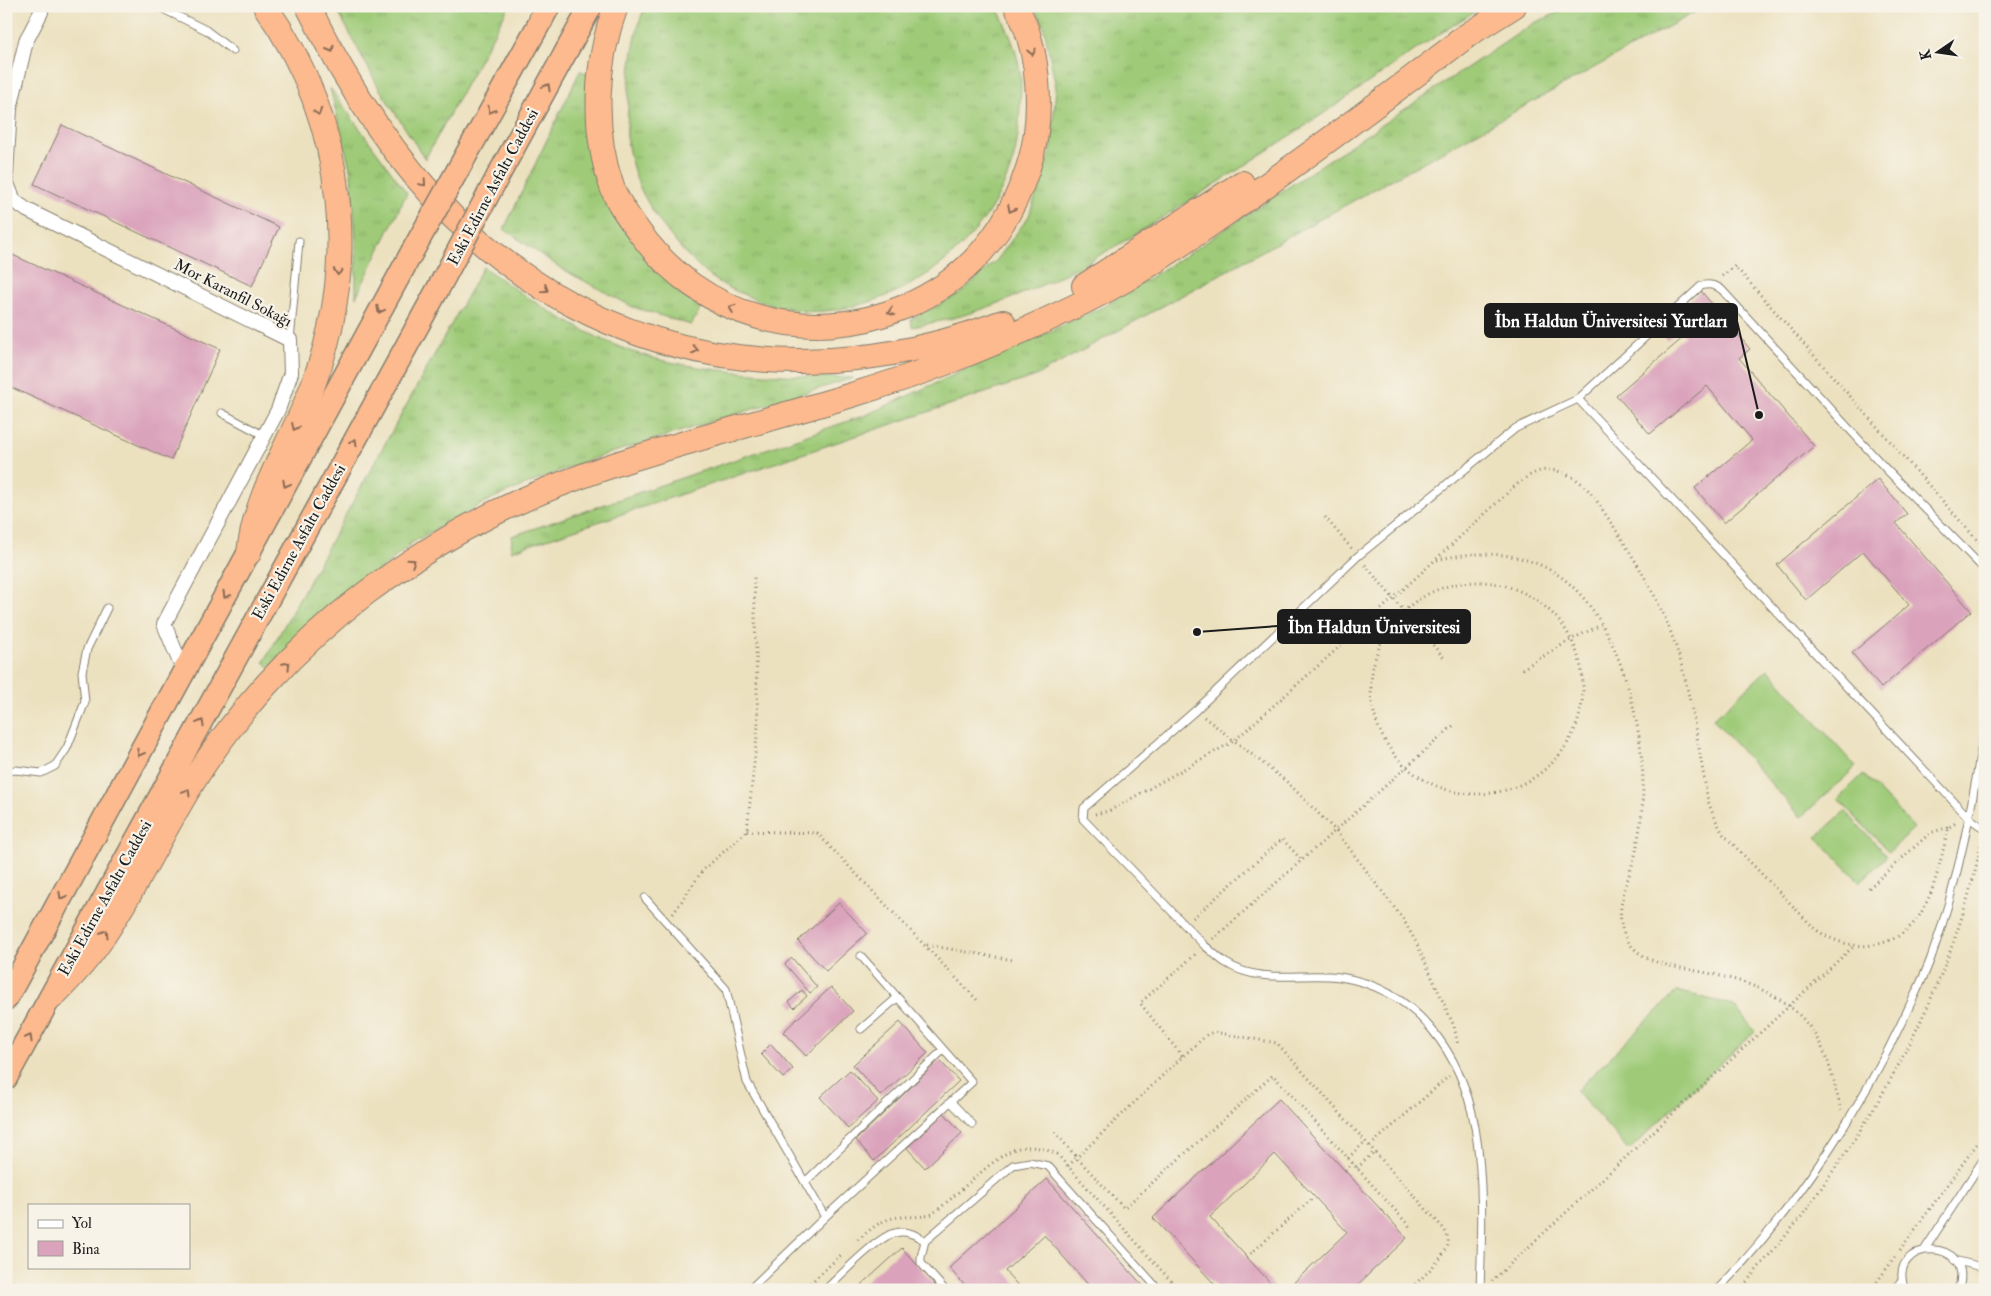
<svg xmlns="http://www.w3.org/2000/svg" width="1991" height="1296" viewBox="0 0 1991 1296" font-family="'IM FELL Double Pica',serif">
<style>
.grass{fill:url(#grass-tufts);stroke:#5e744a}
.garden{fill:#9fcb78;stroke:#5e744a}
.building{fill:#daa2bb}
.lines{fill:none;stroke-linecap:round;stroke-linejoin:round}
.service-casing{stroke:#847e6e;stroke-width:9}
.minor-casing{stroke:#847e6e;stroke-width:16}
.trunk-casing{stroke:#847e6e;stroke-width:25}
.motorway-casing{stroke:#847e6e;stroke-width:26}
.path{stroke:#847e6e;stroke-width:3;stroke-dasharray:1 4;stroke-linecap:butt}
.service{stroke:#fff;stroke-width:7}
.minor{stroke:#fff;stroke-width:14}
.trunk{stroke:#fcba8e;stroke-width:22}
.motorway{stroke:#fcba8e;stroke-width:24}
.trunk-bridge-casing{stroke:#847e6e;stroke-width:25;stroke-linecap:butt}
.trunk-bridge{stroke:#fcba8e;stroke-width:22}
.oneway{stroke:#8c6b55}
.labels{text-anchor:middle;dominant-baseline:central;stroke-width:4.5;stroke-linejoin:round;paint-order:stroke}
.street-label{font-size:16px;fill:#1c1c1c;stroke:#f7f3e8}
.leader{fill:none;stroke:#1c1c1c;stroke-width:2}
.callout-dot{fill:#1c1c1c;stroke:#f7f3e8;stroke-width:2}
.callout{fill:#1c1c1c;stroke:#1c1c1c;stroke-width:2}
.callout-label{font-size:18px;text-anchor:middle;font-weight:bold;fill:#fff}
</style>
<defs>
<pattern id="grass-tufts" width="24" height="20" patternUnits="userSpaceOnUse" patternTransform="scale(1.25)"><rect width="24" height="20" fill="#9fcb78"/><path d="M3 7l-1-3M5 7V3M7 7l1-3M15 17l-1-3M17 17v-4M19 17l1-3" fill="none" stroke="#88ae67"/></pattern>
</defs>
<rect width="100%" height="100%" fill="#f7f3e8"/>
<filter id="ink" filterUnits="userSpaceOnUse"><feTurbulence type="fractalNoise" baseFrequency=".02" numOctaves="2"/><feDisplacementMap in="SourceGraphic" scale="10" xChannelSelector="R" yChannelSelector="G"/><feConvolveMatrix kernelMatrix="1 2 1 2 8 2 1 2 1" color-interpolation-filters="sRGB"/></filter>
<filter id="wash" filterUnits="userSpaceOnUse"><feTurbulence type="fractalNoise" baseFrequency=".0096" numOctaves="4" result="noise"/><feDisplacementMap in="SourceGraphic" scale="20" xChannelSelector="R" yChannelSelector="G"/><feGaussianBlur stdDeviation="1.12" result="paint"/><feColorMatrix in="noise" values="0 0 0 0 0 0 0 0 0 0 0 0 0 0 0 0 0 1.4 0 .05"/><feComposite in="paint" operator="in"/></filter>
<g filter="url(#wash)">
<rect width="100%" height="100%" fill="#ece1bf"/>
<!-- grass -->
<path class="grass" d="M335,6h174l-84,153 -46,-71z
M645,6h351c11,21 21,43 24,67 2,10 0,23 0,33 -1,18 -2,38 -7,54 -25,83 -104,144 -189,151 -33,3 -72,-11 -100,-26 -33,-17 -81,-78 -90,-114 -3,-10 -6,-22 -7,-32 -1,-10 1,-20 1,-30 1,-34 4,-70 17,-103z
M1034,6h450c-62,37 -119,80 -179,120 -36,24 -73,48 -110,71 -72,46 -146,92 -228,117 -18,6 -37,9 -55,13l-1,-8 50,-26 36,-33 32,-44 22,-67 5,-61 -12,-61z
M1573,6h133l-670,370 -525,175 1,-15 354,-121 239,-109 89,-56 340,-227z
M580,71l7,2 2,62 15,57 99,113 -12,20 -58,-18 -71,-38 -58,-40z
M330,88l77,105 -51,104v-57l-5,-68z
M483,267c43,30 86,59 134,79 67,28 164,29 236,32l-265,82 -95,38 -80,44 -144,125 -5,-5z"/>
<!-- garden -->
<path class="garden" d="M1768,669l88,98 -55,50 -88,-98z
M1863,774l51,54 -25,24 -51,-53z
M1845,811l42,45 -27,26 -44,-45z
M1677,991l56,14 22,26 -126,119 -53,-59z"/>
<g id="blocks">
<!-- building -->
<path class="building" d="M62,125l217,102 -27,59 -218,-102z
M6,252l214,97 -49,111 -165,-75z
M1701,291l49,58 -11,9 75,88 -90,77 -29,-35 57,-48 -45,-54 -57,48 -34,-39 69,-59 -6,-6 -12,10 -10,-12z
M1878,479l29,35 -11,9 75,88 -90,77 -29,-35 57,-48 -46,-54 -57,49 -29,-35z
M839,903l28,30 -41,38 -28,-30z
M792,958l25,29 -7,6 -25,-29z
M831,987l22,24 -47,45 -23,-24z
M802,990l5,6 -13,12 -5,-6z
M900,1022l28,31 -47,43 -28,-31z
M771,1044l22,25 -10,9 -22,-24z
M939,1060l20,21 -85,80 -18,-21z
M850,1070l28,31 -30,27 -28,-31z
M1279,1099l128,139 -55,52h-66l61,-58 -72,-78 -65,63 67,73h-57l-67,-72z
M944,1113l18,20 -37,35 -18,-20z
M1047,1179l59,66 41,45h-54l-49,-55 -39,36 17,19h-53l-20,-22z
M902,1248l38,42h-84z"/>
</g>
</g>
<g filter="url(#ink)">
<use href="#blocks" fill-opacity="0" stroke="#847e6e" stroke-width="1"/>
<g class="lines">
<defs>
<path id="service" d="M157,6l49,24 27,21
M290,340l9,-99
M1578,399l391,419 16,11
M222,413l43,23
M6,771l10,-1 25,3 14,-7 12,-18 18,-46 -3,-30 5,-23 20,-41
M645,898l81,91 21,93 78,135
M861,1029l36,-31
M951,1102l21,22
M805,1182l138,-132
M925,1241l-4,16v6l24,27
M1925,1249l60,-92
M1954,1260l31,8
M749,1290l76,-73 147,-135 -111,-126
M825,1290c15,-14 53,-54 70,-57 12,-3 21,2 30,8l88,-76 17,-3 18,4 111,124
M1480,1290c2,-54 4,-110 -5,-163 -13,-73 -58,-138 -135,-150 -38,-5 -79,8 -114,-14 -8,-5 -14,-12 -21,-17l-122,-127 1,-11 112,-98 162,-154 158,-128 62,-29 123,-113c9,-3 15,-1 21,4l164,179 99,101
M1717,1290c77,-79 146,-183 192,-283 8,-17 17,-34 23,-52 27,-75 41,-153 53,-231
M1894,1290l8,-10
M1905,1290c-21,-53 73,-54 53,0
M1984,1290l1,-2"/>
<path id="minor" d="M6,174l4,-65 16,-68 15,-29
M6,181l8,20 13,9 263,130 1,33 -13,37 -114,214 20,48"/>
<path id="trunk" d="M470,148l79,-142
M498,176l93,-170
M6,999l406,-747
M6,1078l434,-793"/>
<path id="motorway" d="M308,6c37,76 85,152 145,211 152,148 355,180 550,105
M616,6c-21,57 -24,124 -4,181 6,17 18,32 28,46 61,84 167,115 264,74 62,-26 103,-75 124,-139 16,-48 13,-117 -12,-162
M541,20l4,-14
M1458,41l56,-35
M1084,286l158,-103
M249,553c6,-55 35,-99 56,-148 57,-132 43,-281 -40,-399
M52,997c17,-17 33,-34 47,-54 33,-48 59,-103 89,-153 45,-75 108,-144 178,-197 47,-35 98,-67 152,-91 138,-62 289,-85 430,-140 60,-24 121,-50 177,-82 44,-26 84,-55 126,-84 75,-53 148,-108 221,-164"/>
</defs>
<!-- service casing -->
<use href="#service" class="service-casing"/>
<!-- minor casing -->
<use href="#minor" class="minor-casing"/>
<!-- trunk casing -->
<use href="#trunk" class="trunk-casing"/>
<!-- motorway casing -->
<use href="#motorway" class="motorway-casing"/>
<!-- path -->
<path class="path" d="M1722,276l13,-10 250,283
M1325,517l27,32
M1437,560c47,-12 102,-8 138,29 46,45 68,135 68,197 0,22 -3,44 -7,65 -7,32 -28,65 -5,94 12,16 37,21 55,24 52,9 105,22 132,71 12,21 17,47 23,70
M1365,565l79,93
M1371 688a106 106 0 1 1 212 0a106 106 0 1 1-212 0Z
M1522,669l50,-30 29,-14
M1204,717l83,65 49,49 67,88 13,23 38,84 4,19
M1095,814l14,-3 125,-70 160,-143 121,-112c18,-15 32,-22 55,-10 18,8 29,29 40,45 29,44 57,91 71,142 12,45 19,92 27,138l6,16 9,17 92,95c17,12 37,19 58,16 58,-9 63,-72 76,-118l7,-4
M747,831l70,2 162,169
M1869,888l61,-55 19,-6
M673,914l29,-43 45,-40 11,-105 -4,-149
M1193,918l89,-79 20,21
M1213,939l241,-214
M927,945l86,15
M1182,1056l-42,-53 57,-50
M1055,1132l22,26 47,50 149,-133 139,154
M1370,1146l79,-70
M1348,1158l18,-17
M1068,1166l115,-110 25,-22 6,-2 63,11 167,186c3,5 5,10 4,15 -2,13 -30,37 -39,46
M1357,1168l18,-17
M1345,1170l8,-7
M858,1240c13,-11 24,-22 42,-23 12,-1 21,1 32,-3 23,-16 64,-61 87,-66 14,-3 26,1 38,6l122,136
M1900,1250l85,-117
M1247,1257l67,-60
M1492,1281l362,-335
M803,1290l39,-36
M1740,1290c20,-25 41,-48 61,-73 12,-16 23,-34 35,-50 68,-99 122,-209 146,-327
M1871,1290l24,-33"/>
<!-- service -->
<use href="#service" class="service"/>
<!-- minor -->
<use href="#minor" class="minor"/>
<!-- trunk -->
<use href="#trunk" class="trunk"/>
<!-- motorway -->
<use href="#motorway" class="motorway"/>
<defs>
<path id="trunk-bridge" d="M412,252l58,-104
M440,285l58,-109"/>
</defs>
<!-- trunk-bridge casing -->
<use href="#trunk-bridge" class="trunk-bridge-casing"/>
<!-- trunk-bridge -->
<use href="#trunk-bridge" class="trunk-bridge"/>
</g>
<!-- one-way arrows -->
<defs><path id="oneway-chevron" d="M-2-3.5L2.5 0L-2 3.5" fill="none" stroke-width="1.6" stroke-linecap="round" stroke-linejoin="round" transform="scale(1.25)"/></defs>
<g class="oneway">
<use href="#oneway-chevron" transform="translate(331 49) rotate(60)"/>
<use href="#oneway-chevron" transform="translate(1032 52) rotate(78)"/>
<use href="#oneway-chevron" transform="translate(547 87) rotate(-61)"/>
<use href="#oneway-chevron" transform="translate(491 110) rotate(119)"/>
<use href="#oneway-chevron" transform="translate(318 112) rotate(72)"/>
<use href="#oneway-chevron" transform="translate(423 183) rotate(49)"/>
<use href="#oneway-chevron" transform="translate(1011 209) rotate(117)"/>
<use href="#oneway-chevron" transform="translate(338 272) rotate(95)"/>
<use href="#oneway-chevron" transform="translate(545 289) rotate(32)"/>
<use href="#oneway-chevron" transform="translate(732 308) rotate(-159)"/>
<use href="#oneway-chevron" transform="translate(380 310) rotate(118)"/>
<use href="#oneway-chevron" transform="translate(891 312) rotate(160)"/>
<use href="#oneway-chevron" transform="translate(695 350) rotate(12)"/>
<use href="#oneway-chevron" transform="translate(295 427) rotate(115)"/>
<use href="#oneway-chevron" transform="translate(354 442) rotate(-61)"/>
<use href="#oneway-chevron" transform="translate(286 484) rotate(118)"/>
<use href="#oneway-chevron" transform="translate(412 562) rotate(-34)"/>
<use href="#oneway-chevron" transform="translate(226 595) rotate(119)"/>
<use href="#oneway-chevron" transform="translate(287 665) rotate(-46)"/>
<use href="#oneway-chevron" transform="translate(201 723) rotate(-61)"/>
<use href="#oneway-chevron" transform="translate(140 753) rotate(119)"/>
<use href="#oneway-chevron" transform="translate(187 792) rotate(-59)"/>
<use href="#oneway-chevron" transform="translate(62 896) rotate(118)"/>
<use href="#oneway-chevron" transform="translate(105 933) rotate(-59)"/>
<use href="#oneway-chevron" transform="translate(29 1038) rotate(-61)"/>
</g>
</g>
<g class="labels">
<!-- street labels -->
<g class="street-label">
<text transform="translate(493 187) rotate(-62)">Eski Edirne Asfaltı Caddesi</text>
<text transform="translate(233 293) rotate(27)">Mor Karanfil Sokağı</text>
<text transform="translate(299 542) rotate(-61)">Eski Edirne Asfaltı Caddesi</text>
<text transform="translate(105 898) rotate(-61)">Eski Edirne Asfaltı Caddesi</text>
</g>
</g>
<!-- callouts -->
<path class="leader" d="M1759 415L1737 321M1197 632L1278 626"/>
<g class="callout-dot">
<circle cx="1759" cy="415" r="5"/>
<circle cx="1197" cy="632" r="5"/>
</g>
<g class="callout">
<rect x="1485" y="304" width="252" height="33" rx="5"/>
<rect x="1278" y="610" width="192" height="33" rx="5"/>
</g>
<g class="callout-label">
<text x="1611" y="327">İbn Haldun Üniversitesi Yurtları</text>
<text x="1374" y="633">İbn Haldun Üniversitesi</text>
</g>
<!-- margin -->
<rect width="1991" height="1296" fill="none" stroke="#f7f3e8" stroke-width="25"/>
<!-- legend -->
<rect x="28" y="1204" width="162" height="65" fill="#f7f3e8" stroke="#9f9d96"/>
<rect x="38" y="1220" width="25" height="8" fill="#ffffff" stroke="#9f9d96"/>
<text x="72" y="1228" font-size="15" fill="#1c1c1c">Yol</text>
<rect x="38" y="1241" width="25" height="15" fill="#daa2bb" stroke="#9f9d96"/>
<text x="72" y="1254" font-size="15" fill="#1c1c1c">Bina</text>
<!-- north arrow -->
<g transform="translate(1938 52) rotate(257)" stroke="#f7f3e8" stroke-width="4" paint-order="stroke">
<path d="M0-4L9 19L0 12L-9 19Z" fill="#1c1c1c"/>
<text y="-8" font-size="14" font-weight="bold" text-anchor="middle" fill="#1c1c1c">K</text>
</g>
</svg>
